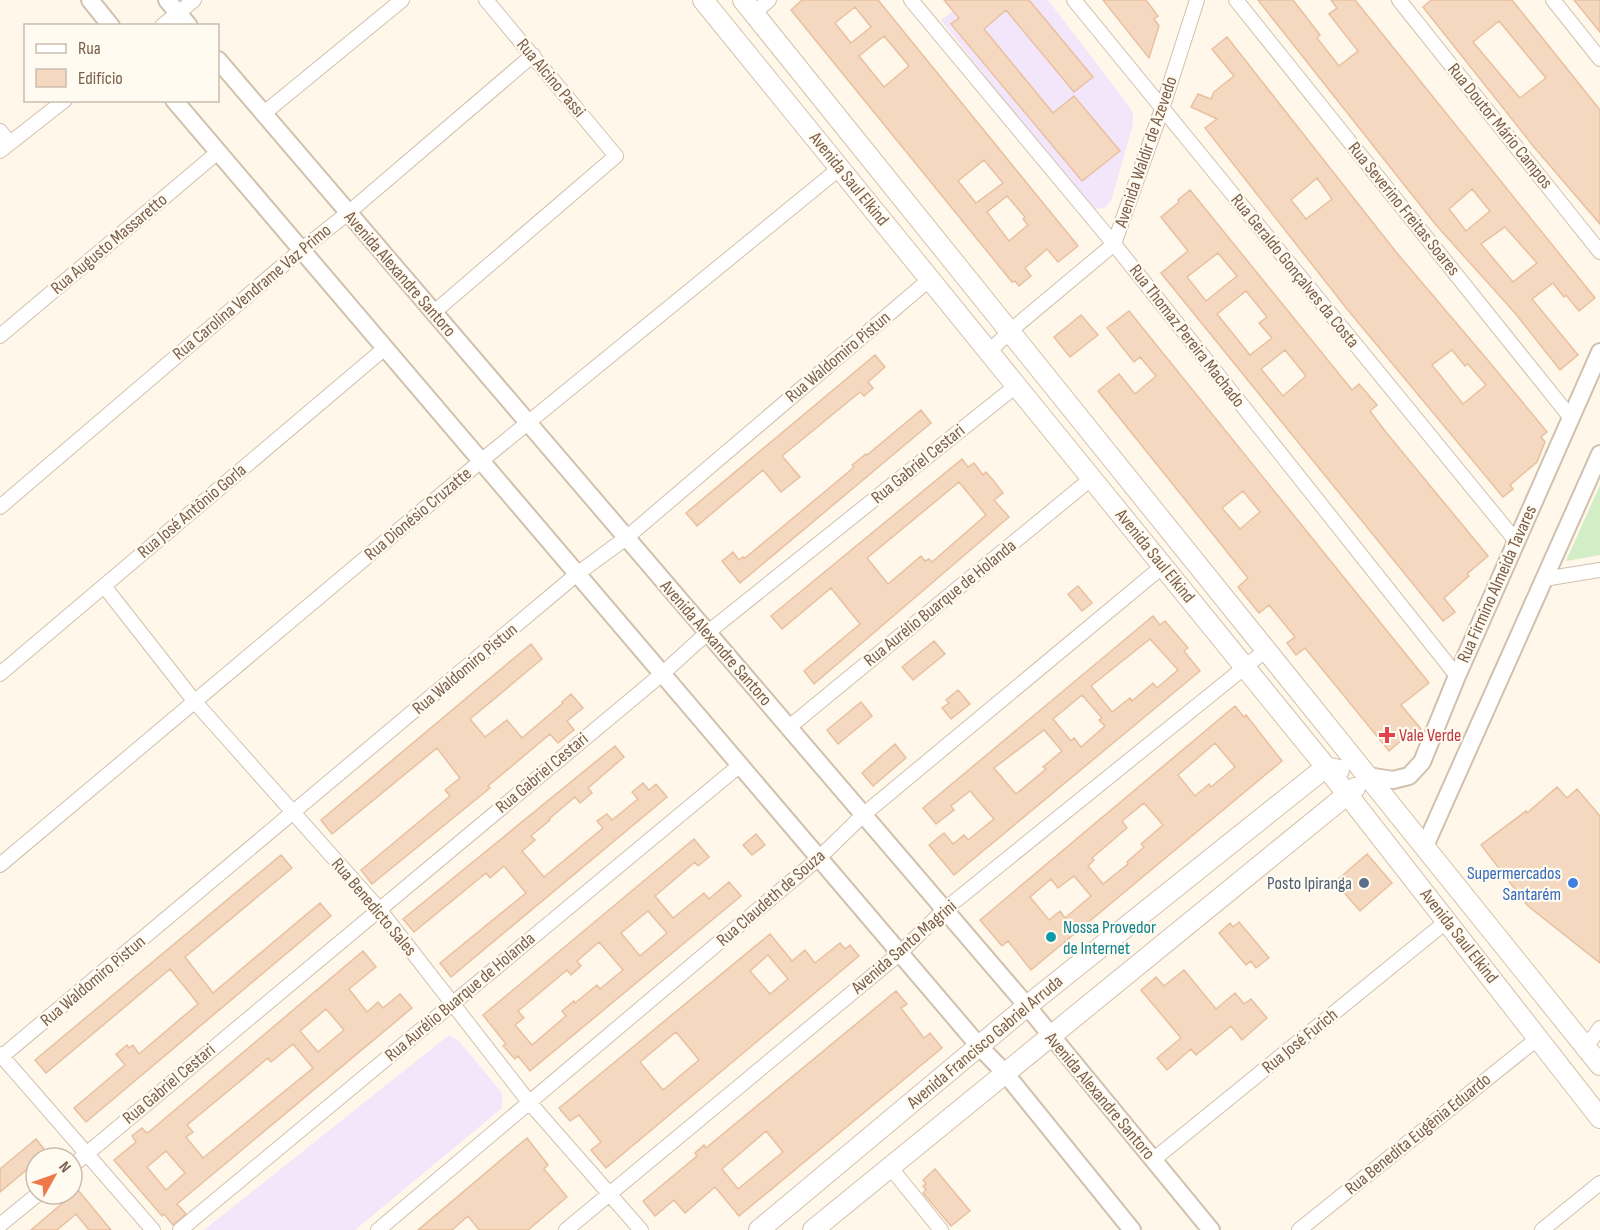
<svg xmlns="http://www.w3.org/2000/svg" width="1600" height="1230" viewBox="0 0 1600 1230" font-family="'Sofia Sans Condensed',sans-serif">
<style>
.education{fill:#f4e6fa}
.green{fill:#d3edc6}
.building{fill:#f5d8c0;stroke:#e8c09f;stroke-width:1.5;fill-rule:evenodd}
.lines{fill:none;stroke-linecap:round;stroke-linejoin:round}
.minor-casing{stroke:#d2c0ae;stroke-width:16}
.tertiary-casing{stroke:#d2c0ae;stroke-width:20}
.secondary-casing{stroke:#d5c1ab;stroke-width:22}
.minor{stroke:#fff;stroke-width:14}
.tertiary{stroke:#fff;stroke-width:16}
.secondary{stroke:#fff;stroke-width:20}
.health-dot{fill:#e0444e;stroke:#fffbf1;stroke-width:2}
.service-dot{fill:#5c6f8a;stroke:#fffbf1;stroke-width:2}
.shop-dot{fill:#3f7fe0;stroke:#fffbf1;stroke-width:2}
.culture-dot{fill:#0f9aa8;stroke:#fffbf1;stroke-width:2}
.labels{text-anchor:middle;dominant-baseline:central;stroke-width:4.5;stroke-linejoin:round;paint-order:stroke}
.street-label{font-size:18px;fill:#7b5f4b;stroke:#fffbf1}
.health-label{font-size:18px;fill:#be3a42;stroke:#fffbf1;text-anchor:start}
.shop-label{font-size:18px;fill:#366cbe;stroke:#fffbf1;text-anchor:end}
.service-label{font-size:18px;fill:#4e5e75;stroke:#fffbf1;text-anchor:end}
.culture-label{font-size:18px;fill:#0d838f;stroke:#fffbf1;text-anchor:start}
</style>
<rect width="100%" height="100%" fill="#fef7ea"/>
<!-- education -->
<path class="education" d="M967,0h81l81,106 4,8v10l-22,77 -6,7 -12,1 -6,-3 -146,-186z
M449,1035l9,5 44,53v15l-147,122h-151z"/>
<!-- green -->
<path class="green" d="M1600,485v70l-34,6z"/>
<!-- building -->
<path class="building" d="M802,0h76l200,246 -20,16 -11,-13 -22,19 6,8 -12,10 -4,-5 -3,1 -221,-272zM855,7l16,20 -20,16 -16,-20zM884,36l25,30 -25,21 -25,-31zM984,160l19,23 -27,20 -18,-22zM1007,196l18,21 -2,2 5,6 -19,16 -22,-29z
M944,0h85l64,77 -19,15 -68,-82 -22,19 69,84 21,-17 46,55 -38,30 -131,-157 8,-6z
M1103,0h43l12,16 -4,3 5,7 -10,32z
M1258,0h35l27,35 -3,3 22,28 19,-15 -29,-37 8,-6 -6,-8h24l240,298 -16,13 -13,-16 -2,2 -11,-14 -21,16 46,56 -18,15 -45,-57 -79,-88zM1472,189l18,22 -24,20 -17,-22zM1505,227l32,36 -24,19 -32,-38z
M1431,0h81l88,110v114l-66,-77 -111,-140zM1499,21l47,57 -26,20 -47,-56z
M1574,0h26v32z
M1227,37l169,215 90,106 61,74 -6,5 4,5 -8,20 -27,23 3,4 -10,8 -156,-188 -142,-181 12,-9 -26,-12 7,-13 13,5 3,-7 20,-16 -22,-27zM1317,178l15,21 -26,20 -15,-19zM1452,350l13,16 3,-2 18,21 -23,19 -31,-39z
M1190,190l162,200 7,-6 18,21 -7,6 15,20 103,125 -21,18 2,2 -25,22 11,14 -12,9 -282,-348 27,-22 -27,-34 18,-15 -1,-2zM1218,253l19,23 -31,25 -19,-24zM1246,291l21,26 -8,6 13,15 -22,17 -33,-41zM1285,350l21,26 -23,20 -22,-27z
M1129,311l300,372 -28,22 20,24 -10,8 -2,-3 -20,17 -84,-103 -9,7 -9,-12 8,-6 -26,-32 -10,8 -21,-26 10,-9 -150,-187 21,-17 16,20 21,-18 -16,-19 -6,5 -27,-34zM1243,491l17,21 -20,17 -18,-21z
M1081,315l17,20 -28,22 -16,-20z
M875,355l10,12 -17,15 5,6 -9,8 -4,-4 -78,64 18,21 -19,15 -18,-22 -66,56 -11,-13z
M921,410l10,13 -191,160 -18,-22 11,-9 6,8 4,-3 2,1 95,-79 14,-12 -2,-2 14,-11 1,1z
M962,459l6,8 6,-4 9,12 3,-3 7,8 10,13 -9,7 15,17 -195,167 -10,-13 56,-47 -29,-36 -49,41 -11,-13zM959,482l27,33 -54,47 -3,-3 -4,2 -4,-5 -33,28 -21,-26z
M1078,586l14,17 -10,8 -14,-17z
M1153,616l7,9 5,-4 23,27 -4,3 16,20 -246,204 -25,-30 15,-12 9,11 11,-9 4,5 26,-21 -24,-28 -19,15 3,4 -18,14 -13,-16zM1150,639l28,31 -21,18 -4,-5 -21,18 -2,-3 -18,14 -21,-26zM1082,695l20,23 -3,2 6,6 -24,21 -7,-9 -3,3 -18,-22zM1044,730l18,21 -19,16 3,2 -30,25 -22,-26z
M934,641l11,13 -32,26 -11,-13z
M531,644l11,15 -72,60 15,18 22,-17 15,18 41,-35 -1,-1 9,-8 12,14 -16,13 7,9 -16,13 -8,-9 -62,52 2,2 -118,96 -11,-14 89,-74 -5,-6 15,-12 -23,-30 -105,86 -11,-14z
M958,690l12,14 -19,15 -9,-11 7,-5 -3,-3z
M861,702l11,14 -34,28 -11,-14z
M1235,706l9,11 2,-2 36,46 -251,209 -23,-29 -6,5 -22,-26zM1215,743l20,24 -24,20 -2,-3 -14,12 -17,-21zM1144,803l19,22 -22,19 3,3 -17,15 1,2 -25,20 -15,-18 6,-6 -2,-2 35,-30 -5,-7zM1074,876l17,20 -26,22 -5,-7 -11,9 -19,-23 21,-18 7,9z
M895,744l11,14 -33,28 -11,-13z
M615,746l9,11 -36,31 4,5 -12,10 -5,-6 -26,22 1,1 -19,16 4,4 -13,11 22,26 59,-49 -6,-7 10,-7 5,6 26,-21 -6,-7 11,-9 6,7 7,-6 11,13 -216,180 -11,-14 86,-70 -22,-27 -14,12 -4,-5 -72,59 -11,-13z
M1557,787l10,11 10,-9 23,27v147l-72,-57 -47,-61 45,-34 1,2z
M756,834l9,11 -13,10 -9,-10z
M694,839l15,18 -11,9 -3,-4 -40,34 18,22 31,-25 5,6 20,-17 12,14 -211,175 -12,-15 -3,3 -12,-13 3,-2 -23,-29zM648,911l19,22 -27,23 -19,-23zM599,942l24,28 -23,19 -3,-4 -22,18 -1,-2 -12,10 4,5 -34,29 -17,-20 9,-7 -6,-7 49,-41 4,5 10,-9 -4,-5z
M1367,854l25,29 -32,28 -25,-29z
M281,855l11,13 -107,89 28,36 107,-90 11,13 -245,206 -12,-14 51,-43 -9,-11 11,-9 2,3 4,-3 6,9 59,-50 -10,-13 -18,-22 -124,104 -11,-13z
M1239,922l30,36 -13,10 -5,-7 -5,4 -27,-32 11,-10 3,4z
M770,934l22,27 13,-11 10,13 25,-20 5,6 5,-4 9,11 -253,212 -15,-18 10,-8 -22,-27 -9,6 -11,-13zM768,955l20,24 -18,15 -20,-23zM676,1032l23,28 -36,30 -23,-28z
M363,951l13,16 -27,22 18,23 11,-10 5,6 17,-14 12,14 -235,196 9,10 -13,11 -9,-11 -2,2 -48,-56 22,-18 -4,-6 10,-8 5,5 3,-2zM326,1009l18,21 -26,22 -18,-21zM293,1044l20,24 -110,90 -17,-21 7,-5 -6,-7 81,-67 3,4zM166,1151l19,22 -19,17 -19,-23z
M1184,970l32,39 19,-16 9,11 7,-5 16,19 -25,22 -11,-14 -35,29 -5,-6 -24,21 -10,-12 24,-20 -40,-48 15,-13 8,9z
M896,991l11,13 -6,4 23,30 6,-5 12,15 -203,168 -24,-29 -30,26 -11,-13 -19,16 -12,-15 54,-45 -2,-3 9,-8 2,3zM766,1131l17,21 -45,37 -16,-20z
M527,1138l21,27 -4,4 23,28 -39,33h-49l-11,-14 -16,14h-34z
M36,1139l11,14 -6,5h-5v4l-36,30v-23z
M935,1169l35,42 -19,15 -28,-33 3,-3 -3,-4 3,-2 -3,-4z
M78,1190l33,40h-22l-13,-16 -19,16h-26z"/>
<g class="lines">
<defs>
<path id="minor" d="M911,0l203,244 343,432
M1074,0l442,541
M1236,0l335,418
M1399,0l201,252
M1553,0l47,59
M754,13l15,-13
M162,26l32,-26
M263,114l139,-114
M0,131l10,12
M0,151l65,-51
M433,313l183,-157 -130,-156
M0,336l218,-184
M989,352l21,-21 104,-87 48,-135 35,-109
M0,507l301,-257 47,-37 185,-158
M1544,579l56,-9
M104,586l91,116 184,207 150,193 112,128
M0,674l385,-326
M788,728l304,-250
M0,865l481,-404 359,-293
M1586,1047l14,-19
M0,1054l153,176
M0,1058l577,-484 49,-36 304,-259
M1153,1160l294,-239
M72,1166l590,-492 45,-41 310,-248
M890,1167l51,63
M0,1225l38,-31
M180,1230l560,-465
M378,1230l441,-372 44,-43 300,-249
M566,1230l334,-277 44,-43 322,-260
M1299,1230l239,-192
M1542,1230l58,-47"/>
<path id="tertiary" d="M90,0l21,26
M167,0l22,26
M218,60l809,946 184,224
M174,100l805,946 26,27 127,157
M1368,776l25,4 16,-4 13,-14 35,-86 143,-324
M1425,846l175,-392"/>
<path id="secondary" d="M703,0l623,767 274,351
M743,0l857,1065
M759,1230l268,-224 299,-239 13,3
M813,1230l542,-442"/>
</defs>
<!-- minor casing -->
<use href="#minor" class="minor-casing"/>
<!-- tertiary casing -->
<use href="#tertiary" class="tertiary-casing"/>
<!-- secondary casing -->
<use href="#secondary" class="secondary-casing"/>
<!-- minor -->
<use href="#minor" class="minor"/>
<!-- tertiary -->
<use href="#tertiary" class="tertiary"/>
<!-- secondary -->
<use href="#secondary" class="secondary"/>
</g>
<!-- markers -->
<path class="health-dot" d="M1384 726h6v6h6v6h-6v6h-6v-6h-6v-6h6z"/>
<circle class="service-dot" cx="1364" cy="883" r="6"/>
<circle class="shop-dot" cx="1573" cy="883" r="6"/>
<circle class="culture-dot" cx="1051" cy="937" r="6"/>
<g class="labels">
<!-- street labels -->
<g class="street-label">
<text transform="translate(551 78) rotate(50)">Rua Alcino Passi</text>
<text transform="translate(1500 126) rotate(51)">Rua Doutor Mário Campos</text>
<text transform="translate(1146 152) rotate(-71)">Avenida Waldir de Azevedo</text>
<text transform="translate(849 179) rotate(51)">Avenida Saul Elkind</text>
<text transform="translate(1404 209) rotate(51)">Rua Severino Freitas Soares</text>
<text transform="translate(109 244) rotate(-40)">Rua Augusto Massaretto</text>
<text transform="translate(1295 271) rotate(51)">Rua Geraldo Gonçalves da Costa</text>
<text transform="translate(400 274) rotate(49)">Avenida Alexandre Santoro</text>
<text transform="translate(252 292) rotate(-40)">Rua Carolina Vendrame Vaz Primo</text>
<text transform="translate(1187 336) rotate(52)">Rua Thomaz Pereira Machado</text>
<text transform="translate(838 357) rotate(-40)">Rua Waldomiro Pistun</text>
<text transform="translate(918 464) rotate(-39)">Rua Gabriel Cestari</text>
<text transform="translate(192 511) rotate(-40)">Rua José Antônio Gorla</text>
<text transform="translate(418 514) rotate(-40)">Rua Dionésio Cruzatte</text>
<text transform="translate(1155 556) rotate(51)">Avenida Saul Elkind</text>
<text transform="translate(1497 584) rotate(-66)">Rua Firmino Almeida Tavares</text>
<text transform="translate(940 603) rotate(-39)">Rua Aurélio Buarque de Holanda</text>
<text transform="translate(716 643) rotate(49)">Avenida Alexandre Santoro</text>
<text transform="translate(465 669) rotate(-40)">Rua Waldomiro Pistun</text>
<text transform="translate(542 773) rotate(-40)">Rua Gabriel Cestari</text>
<text transform="translate(771 898) rotate(-41)">Rua Claudeth de Souza</text>
<text transform="translate(374 907) rotate(50)">Rua Benedicto Sales</text>
<text transform="translate(1459 936) rotate(52)">Avenida Saul Elkind</text>
<text transform="translate(904 947) rotate(-41)">Avenida Santo Magrini</text>
<text transform="translate(93 981) rotate(-40)">Rua Waldomiro Pistun</text>
<text transform="translate(460 997) rotate(-40)">Rua Aurélio Buarque de Holanda</text>
<text transform="translate(1300 1041) rotate(-39)">Rua José Furich</text>
<text transform="translate(985 1042) rotate(-40)">Avenida Francisco Gabriel Arruda</text>
<text transform="translate(169 1084) rotate(-40)">Rua Gabriel Cestari</text>
<text transform="translate(1100 1096) rotate(50)">Avenida Alexandre Santoro</text>
<text transform="translate(1418 1134) rotate(-39)">Rua Benedita Eugênia Eduardo</text>
</g>
<!-- health labels -->
<g class="health-label">
<text x="1399" y="735">Vale Verde</text>
</g>
<!-- shop labels -->
<g class="shop-label">
<text x="1561" y="873">Supermercados<tspan x="1561" dy="21">Santarém</tspan></text>
</g>
<!-- service labels -->
<g class="service-label">
<text x="1352" y="883">Posto Ipiranga</text>
</g>
<!-- culture labels -->
<g class="culture-label">
<text x="1063" y="927">Nossa Provedor<tspan x="1063" dy="21">de Internet</tspan></text>
</g>
</g>
<!-- legend -->
<rect x="24" y="24" width="195" height="78" fill="#fffbf1" stroke="#cabdaf" stroke-width="1.5"/>
<rect x="36" y="44" width="30" height="9" fill="#ffffff" stroke="#cabdaf" stroke-width="1.5"/>
<text x="78" y="54" font-size="18" fill="#7b5f4b">Rua</text>
<rect x="36" y="69" width="30" height="18" fill="#f5d8c0" stroke="#cabdaf" stroke-width="1.5"/>
<text x="78" y="84" font-size="18" fill="#7b5f4b">Edifício</text>
<!-- north arrow -->
<g transform="translate(54 1176) rotate(50)"><circle r="28" fill="#fffbf1" stroke="#cabdaf" stroke-width="1.5"/>
<path d="M0-4.5L10 22L0 15L-10 22Z" fill="#ed794a"/>
<text y="-9" font-size="16" font-weight="bold" text-anchor="middle" fill="#7b5f4b">N</text>
</g>
</svg>
